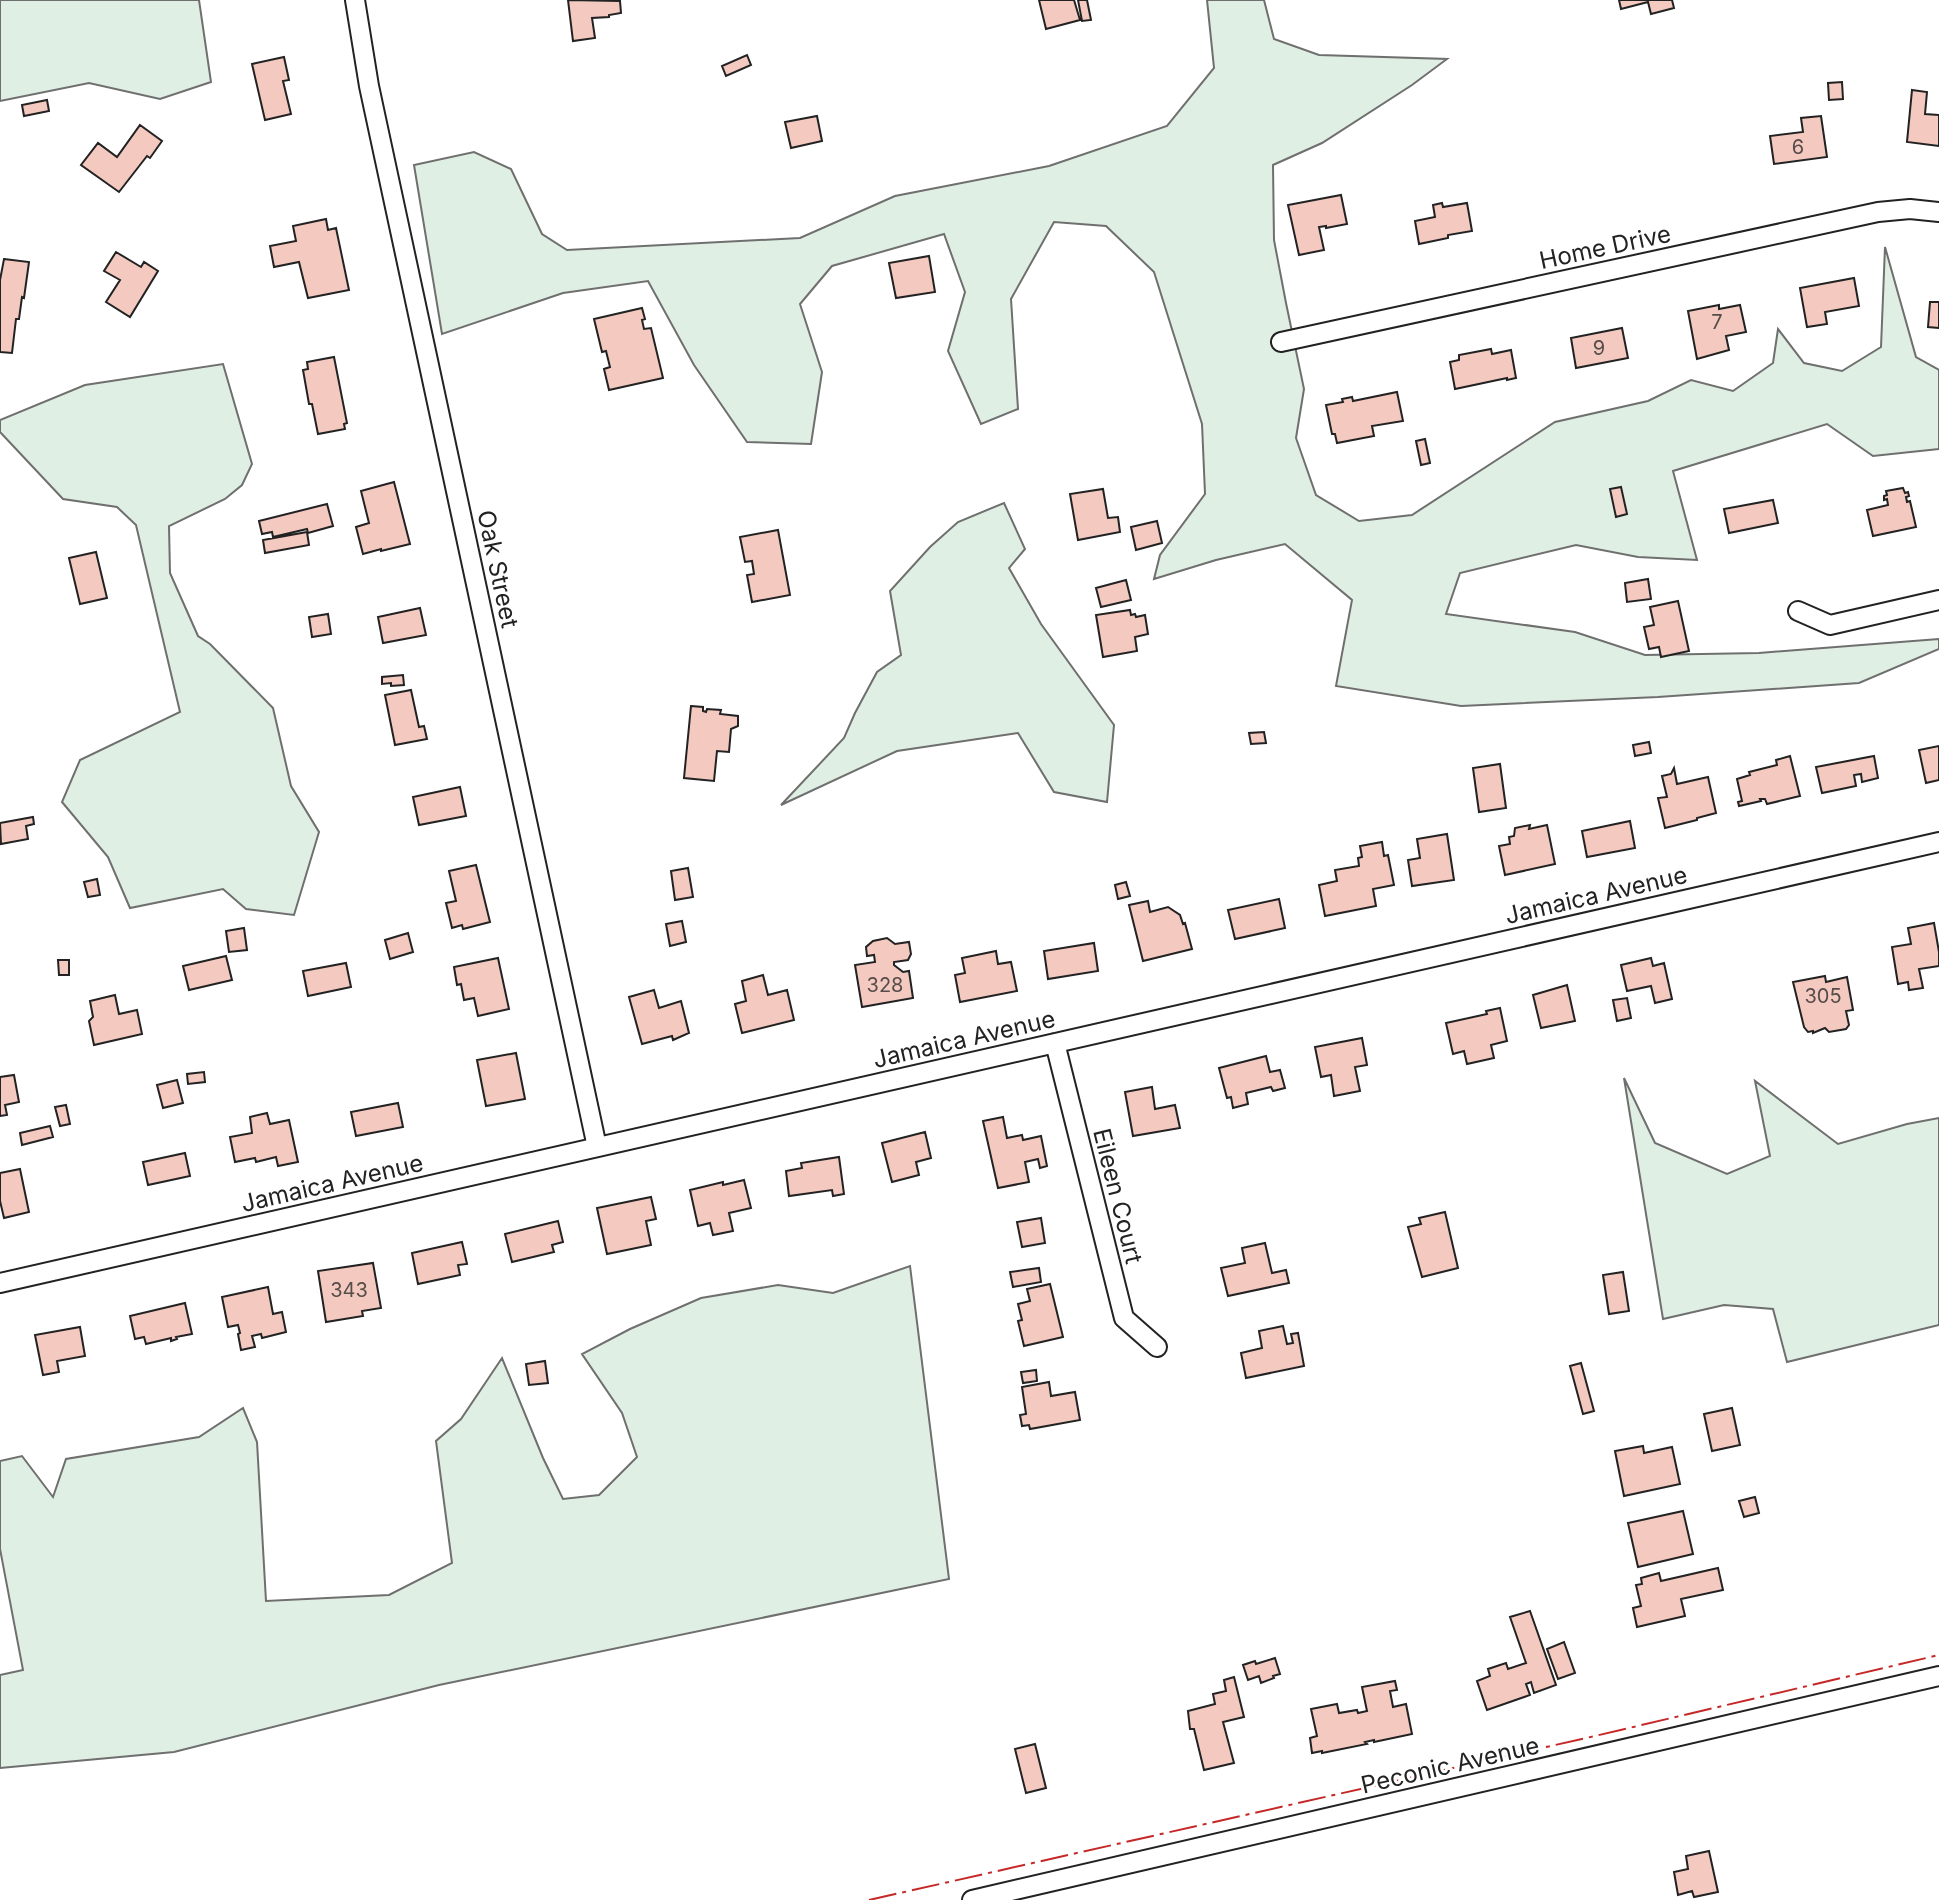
<svg xmlns="http://www.w3.org/2000/svg" width="1939" height="1900" viewBox="0 0 1939 1900" font-family="Inter,sans-serif">
<style>
.green{fill:#e0efe3;stroke:#6f6f6f;stroke-width:2}
.building{fill:#f3c9c0;stroke:#222;stroke-width:2}
.lines{fill:none;stroke-linecap:round;stroke-linejoin:round}
.minor-casing{stroke:#222;stroke-width:22}
.minor{stroke:#fff;stroke-width:18}
.power{stroke:#c62828;stroke-width:2;stroke-dasharray:28 6 4 6;stroke-linecap:butt}
.labels{text-anchor:middle;dominant-baseline:central;stroke-width:6;stroke-linejoin:round;paint-order:stroke}
.number-label{font-size:20px;fill:#564c4a}
.street-label{font-size:24px;fill:#222;stroke:#fff}
</style>
<rect width="100%" height="100%" fill="#fff"/>
<!-- green -->
<path class="green" d="M0,0h199l12,82 -51,17 -71,-16 -89,18z
M1207,0h57l10,39 45,16 128,4 -35,26 -90,58 -49,22 1,75 12,63 18,86 -8,49 20,57 43,26 53,-6 143,-93 93,-21 43,-21 42,11 40,-28 5,-34 26,34 38,8 39,-24 4,-100 31,110 23,13v79l-66,7 -46,-32 -154,47 24,89 -59,-3 -62,-12 -116,28 -14,41 129,18 70,23 114,-2 180,-14v10l-80,34 -201,14 -197,9 -125,-20 16,-86 -67,-56 -69,16 -62,19 6,-24 45,-61 -3,-70 -48,-152 -48,-46 -52,-4 -43,77 7,110 -37,15 -33,-73 17,-59 -21,-58 -112,32 -32,38 22,68 -11,72 -64,-2 -53,-77 -46,-84 -85,12 -121,41 -28,-169 60,-13 37,17 31,65 25,16 233,-12 95,-42 154,-30 118,-40 47,-58z
M223,364l29,100 -10,21 -17,14 -56,27 1,47 28,63 12,8 63,64 18,78 28,46 -25,83 -48,-6 -23,-20 -93,19 -22,-51 -46,-55 18,-42 100,-48 -44,-187 -19,-18 -54,-8 -63,-67v-12l85,-35z
M1004,503l21,46 -16,19 32,56 73,101 -7,77 -53,-10 -36,-59 -121,18 -116,54 63,-67 11,-25 22,-41 24,-17 -11,-64 40,-44 28,-25z
M1624,1078l31,65 72,31 43,-18 -15,-75 83,63 69,-20 32,-6v207l-152,37 -14,-53 -49,-4 -61,14z
M910,1266l39,313 -510,106 -265,67 -174,16v-93l23,-5 -23,-121v-88l22,-5 31,41 13,-38 133,-22 44,-29 14,34 9,159 123,-6 63,-32 -16,-122 25,-22 41,-61 41,100 20,41 36,-4 38,-38 -15,-44 -40,-59 48,-25 71,-31 77,-13 55,8z"/>
<!-- building -->
<path class="building" d="M568,0l52,1 1,12 -12,2v2l-17,1 3,20 -22,3z
M1039,0h35l6,20 -34,9z
M1078,0h9l4,20 -9,1z
M1619,0h53l2,8 -23,6 -3,-12 -27,7z
M747,55l4,10 -25,11 -4,-10z
M284,57l5,23 -6,1 8,33 -26,6 -13,-56z
M1842,82l1,17 -14,1 -1,-17z
M1912,90l15,2 -2,22 14,1v31l-32,-4z
M47,100l2,11 -25,5 -2,-11z
M817,116l5,25 -31,7 -6,-26z
M1821,116l6,41 -53,7 -4,-28 33,-4 -2,-14z
M140,125l22,16 -12,17 -3,-2 -28,36 -38,-27 17,-22 19,14z
M1341,195l6,29 -21,4v-2l-7,1 5,23 -25,5 -11,-50z
M1442,203l1,4 24,-4 5,28 -24,4v3l-29,6 -4,-23 20,-4 -2,-12z
M326,219l2,11 8,-2 13,62 -41,8 -9,-36 -25,5 -4,-21 26,-5 -3,-15z
M116,252l25,15 3,-5 14,9 -28,46 -24,-15 14,-22 -16,-9z
M929,256l6,36 -39,6 -7,-35z
M4,259l25,3 -5,36 -2,-1 -3,22h-3l-4,34 -12,-1v-72z
M1854,278l5,28 -34,6 2,12 -20,3 -7,-39z
M1930,302h9v26l-11,-1z
M1719,305v4l21,-4 6,27 -20,4 3,14 -32,9 -9,-48z
M642,308l3,11 -3,1 2,9 7,-1 12,50 -54,12 -5,-21 6,-2 -4,-16 -4,1 -8,-33z
M1622,328l6,30 -52,10 -5,-30z
M1491,349l1,5 19,-4 5,28 -9,2v-2l-52,11 -5,-27 9,-2v-5z
M334,357l13,66 -3,1 1,5 -27,5 -6,-30h-3l-6,-34 5,-1 -1,-7z
M1397,392l6,29 -31,5 2,10 -37,7 -2,-9h-3l-6,-29 17,-3 -1,-3 10,-2 1,4z
M1425,439l5,24 -9,2 -5,-24z
M394,482l16,62 -29,7v-2l-18,5 -7,-27 13,-4 -8,-32z
M1621,487l6,27 -11,3 -6,-28z
M1903,488l2,5 3,-1 1,4 -3,1 1,5 3,-1 6,26 -43,9 -6,-26 21,-5 -1,-6 -3,1v-4l3,-1 -1,-4z
M1103,489l5,29 10,-1 2,15 -42,8 -8,-46z
M1773,500l5,23 -49,10 -5,-24z
M327,504l6,22 -25,7 -1,-4 -34,8 -1,-5 -10,2 -3,-13z
M1157,521l5,22 -26,7 -5,-23z
M778,530l12,65 -38,7 -5,-27 7,-1 -2,-13 -7,1 -5,-25z
M307,532l2,13 -44,8 -2,-13z
M96,552l11,46 -27,6 -11,-46z
M1648,579l3,20 -24,3 -2,-19z
M1126,580l5,20 -30,7 -5,-19z
M1678,601l11,50 -28,6 -2,-10 -10,2 -5,-22 10,-2 -4,-18z
M420,608l6,27 -43,8 -5,-26z
M1130,610l1,5 4,-1 1,3 9,-2 3,19 -13,3 2,14 -34,6 -7,-42z
M328,614l3,20 -19,3 -3,-20z
M403,675l1,10 -13,1v-3l-9,1v-7z
M411,690l8,37 5,-1 3,13 -32,6 -10,-50z
M691,706l12,1v4l3,1 1,-3 14,1 -1,4 18,2v10l-7,3 -2,23 -12,-1 -3,30 -30,-3z
M1264,732l2,11 -15,1 -2,-11z
M1649,742l2,11 -16,3 -2,-11z
M1939,746v34l-13,3 -7,-33z
M1790,756l10,40 -33,8 -2,-5h-5l1,2 -22,5 -1,-4 4,-1 -5,-22 13,-4 -1,-3 28,-7 -1,-5z
M1874,756l4,22 -16,4 -1,-8 -7,1 2,11 -34,7 -6,-26z
M1500,764l6,44 -27,4 -6,-44z
M1674,768l3,16 31,-7 8,36 -19,5v2l-32,8 -7,-30 9,-1 -5,-21 9,-2z
M460,787l6,29 -47,9 -6,-28z
M33,817l1,7 -8,2 2,13 -27,5 -1,-21z
M1630,821l5,27 -48,9 -5,-26z
M1530,825l-1,4 18,-4 8,39 -50,11 -6,-29 11,-2 -1,-7 5,-1 1,-8z
M1447,834l7,46 -42,6 -4,-26 12,-2 -3,-19z
M1382,842l2,14 4,-1 6,30 -21,4 3,17 -51,10 -6,-31 18,-4 -2,-11 24,-4 -1,-8 4,-1 -2,-11z
M476,865l14,57 -27,7 -1,-4 -10,3 -6,-25 10,-2 -7,-30z
M688,868l5,29 -18,3 -4,-29z
M97,879l3,16 -12,2 -4,-15z
M1126,882l4,14 -12,3 -3,-14z
M1279,899l6,29 -50,11 -7,-29z
M1148,901l2,11 18,-5 12,8 3,9 2,-1 7,26 -49,12 -14,-56z
M682,921l4,21 -16,4 -4,-22z
M1934,923l5,29v14l-20,3 4,19 -14,2 -1,-8 -10,2 -6,-37 19,-3 -3,-16z
M244,928l3,22 -18,2 -3,-21z
M408,933l5,19 -23,7 -5,-19z
M887,938l8,6 14,-2 2,12 -3,6 -14,2v3l9,7 6,-1 4,27 -51,9 -7,-42 20,-3 -1,-7 -7,1 -1,-9 7,-6z
M1094,943l4,28 -50,8 -4,-28z
M996,951l2,13 13,-2 6,29 -57,11 -5,-27 10,-2 -3,-15z
M226,956l6,24 -43,10 -6,-24z
M498,958l11,51 -31,7 -4,-18 -10,2 -3,-16 -4,1 -3,-18z
M1651,958l2,8 11,-3 8,36 -17,4 -4,-17 -24,5 -6,-26z
M58,960h11v15h-10z
M346,963l5,24 -43,9 -5,-25z
M763,975l5,20 19,-5 7,30 -52,13 -7,-29 11,-3 -4,-20z
M1825,976l1,6 21,-5 6,33 -7,1 3,14 -3,4 -17,3 -4,-4 -12,5v-2l-5,1 -4,-5 -11,-45z
M1567,985l8,36 -34,7 -8,-33z
M654,990l5,18 22,-7 8,32 -16,7 -1,-4 -30,8 -13,-47z
M115,995l4,19 18,-4 5,24 -48,11 -5,-24 4,-4 -3,-16z
M1627,998l4,20 -14,3 -4,-21z
M1500,1008l7,33 -16,4 3,13 -27,6 -3,-13 -11,3 -7,-31 41,-9 -1,-3z
M1362,1038l5,27 -12,2 5,24 -26,5 -3,-21 -10,2 -6,-30z
M516,1053l9,46 -39,7 -9,-46z
M1266,1056l4,16 10,-2 5,18 -12,3 -2,-4 -25,6 2,11 -15,4 -2,-11 -4,1 -8,-30z
M204,1072l1,10 -17,2 -1,-10z
M14,1075l5,27 -14,3 2,10 -7,1v-39z
M177,1080l6,23 -20,5 -6,-23z
M1152,1087l3,22 20,-4 5,23 -47,8 -8,-44z
M398,1103l5,24 -47,9 -5,-24z
M66,1105l4,19 -10,2 -5,-19z
M267,1113l3,11 19,-4 9,42 -20,4 -2,-9 -20,5 -1,-4 -20,4 -5,-25 22,-4 -2,-16z
M1003,1117l4,21 15,-3 1,5 18,-4 6,30 -7,2 -2,-9 -13,3 4,20 -31,6 -15,-67z
M50,1126l3,11 -31,8 -2,-12z
M925,1132l6,26 -15,4 3,13 -27,7 -10,-39z
M185,1153l5,23 -42,9 -5,-23z
M839,1157l5,37 -11,2 -1,-6 -43,6 -3,-25 16,-3 -1,-5z
M20,1169l9,43 -25,6 -4,-17v-28z
M744,1180l7,28 -22,5 4,18 -20,4 -3,-12 -12,3 -8,-36 33,-8v3z
M651,1197l5,22 -10,2 5,24 -44,9 -10,-46z
M1445,1212l13,56 -36,9 -14,-50 13,-3 -2,-6z
M1041,1218l4,25 -23,4 -5,-25z
M558,1221l5,21 -11,3 2,7 -42,10 -7,-28z
M462,1242l5,22 -9,1 2,10 -42,9 -6,-31z
M1265,1243l7,30 14,-3 3,13 -61,13 -7,-28 24,-5 -3,-15z
M373,1263l8,45 -19,3 1,5 -37,6 -8,-51z
M1039,1268l2,14 -28,5 -3,-15z
M1623,1272l6,39 -20,3 -6,-39z
M1050,1284l13,53 -39,9 -6,-25 4,-1 -4,-16 12,-3 -3,-12z
M268,1287l5,27 9,-2 4,20 -24,6 -1,-4 -9,2 3,11 -14,3 -3,-16 2,-1 -2,-8 -10,2 -6,-30z
M185,1303l7,31 -16,3 1,2 -6,2v-3l-25,6 -2,-7 -9,2 -5,-23z
M1283,1326l4,18 6,-1 -2,-9 7,-1 6,33 -58,12 -5,-25 21,-5 -3,-17z
M80,1327l5,29 -28,5 2,11 -16,3 -8,-40z
M545,1361l3,22 -19,2 -3,-21z
M1581,1363l13,48 -11,3 -13,-48z
M1036,1370l1,11 -14,2 -2,-11z
M1049,1382l2,14 24,-4 5,28 -50,9 -1,-4 -7,1 -2,-11 6,-1 -4,-27z
M1732,1408l8,37 -28,6 -8,-37z
M1643,1446l1,7 28,-6 8,37 -56,12 -9,-45z
M1755,1497l4,16 -15,4 -5,-16z
M1683,1511l10,43 -55,13 -10,-44z
M1718,1568l5,22 -42,9 4,17 -48,11 -4,-19 8,-2 -5,-21 6,-1 -1,-6 18,-5 2,8z
M1530,1611l26,74 -22,8 -3,-11 -5,2 4,11 -43,15 -10,-29 13,-5 -2,-7 18,-6 2,6 18,-6 -16,-46z
M1564,1642l11,31 -17,6 -11,-30z
M1275,1658l5,16 -7,2 1,2 -13,5 -2,-7 -11,4 -5,-15 12,-4 1,3z
M1234,1677l10,40 -21,5 11,41 -30,7 -10,-41h-4l-2,-18 27,-7 -2,-10 13,-3 -2,-11z
M1395,1681l2,9 -7,1 3,16 13,-3 6,30 -38,8v-2l-9,2 2,2 -45,9v-2l-10,2 -2,-15 7,-2 -6,-27 26,-5 2,9 18,-3 1,3 9,-2 -5,-24z
M1035,1744l11,44 -20,5 -11,-44z
M1709,1851l9,41 -24,5 -2,-6 -14,4 -4,-23 14,-3 -2,-13z"/>
<g class="lines">
<defs>
<path id="minor" d="M355,0l14,86 228,1061
M1281,342l597,-130 32,-3 29,3
M1798,611l32,14 109,-25
M1055,1043l69,275 33,29
M0,1283l1939,-441
M972,1900l967,-224"/>
</defs>
<!-- minor casing -->
<use href="#minor" class="minor-casing"/>
<!-- minor -->
<use href="#minor" class="minor"/>
<!-- power -->
<path class="power" d="M869,1900l726,-164 344,-81"/>
</g>
<g class="labels">
<!-- number labels -->
<g class="number-label">
<text x="1798" y="147">6</text>
<text x="1717" y="322">7</text>
<text x="1599" y="348">9</text>
<text x="885" y="985">328</text>
<text x="1823" y="996">305</text>
<text x="349" y="1290">343</text>
</g>
<!-- street labels -->
<g class="street-label">
<text transform="translate(1605 247) rotate(-12)">Home Drive</text>
<text transform="translate(498 569) rotate(78)">Oak Street</text>
<text transform="translate(1596 895) rotate(-13)">Jamaica Avenue</text>
<text transform="translate(964 1039) rotate(-13)">Jamaica Avenue</text>
<text transform="translate(332 1183) rotate(-13)">Jamaica Avenue</text>
<text transform="translate(1118 1196) rotate(76)">Eileen Court</text>
<text transform="translate(1450 1765) rotate(-13)">Peconic Avenue</text>
</g>
</g>
</svg>
